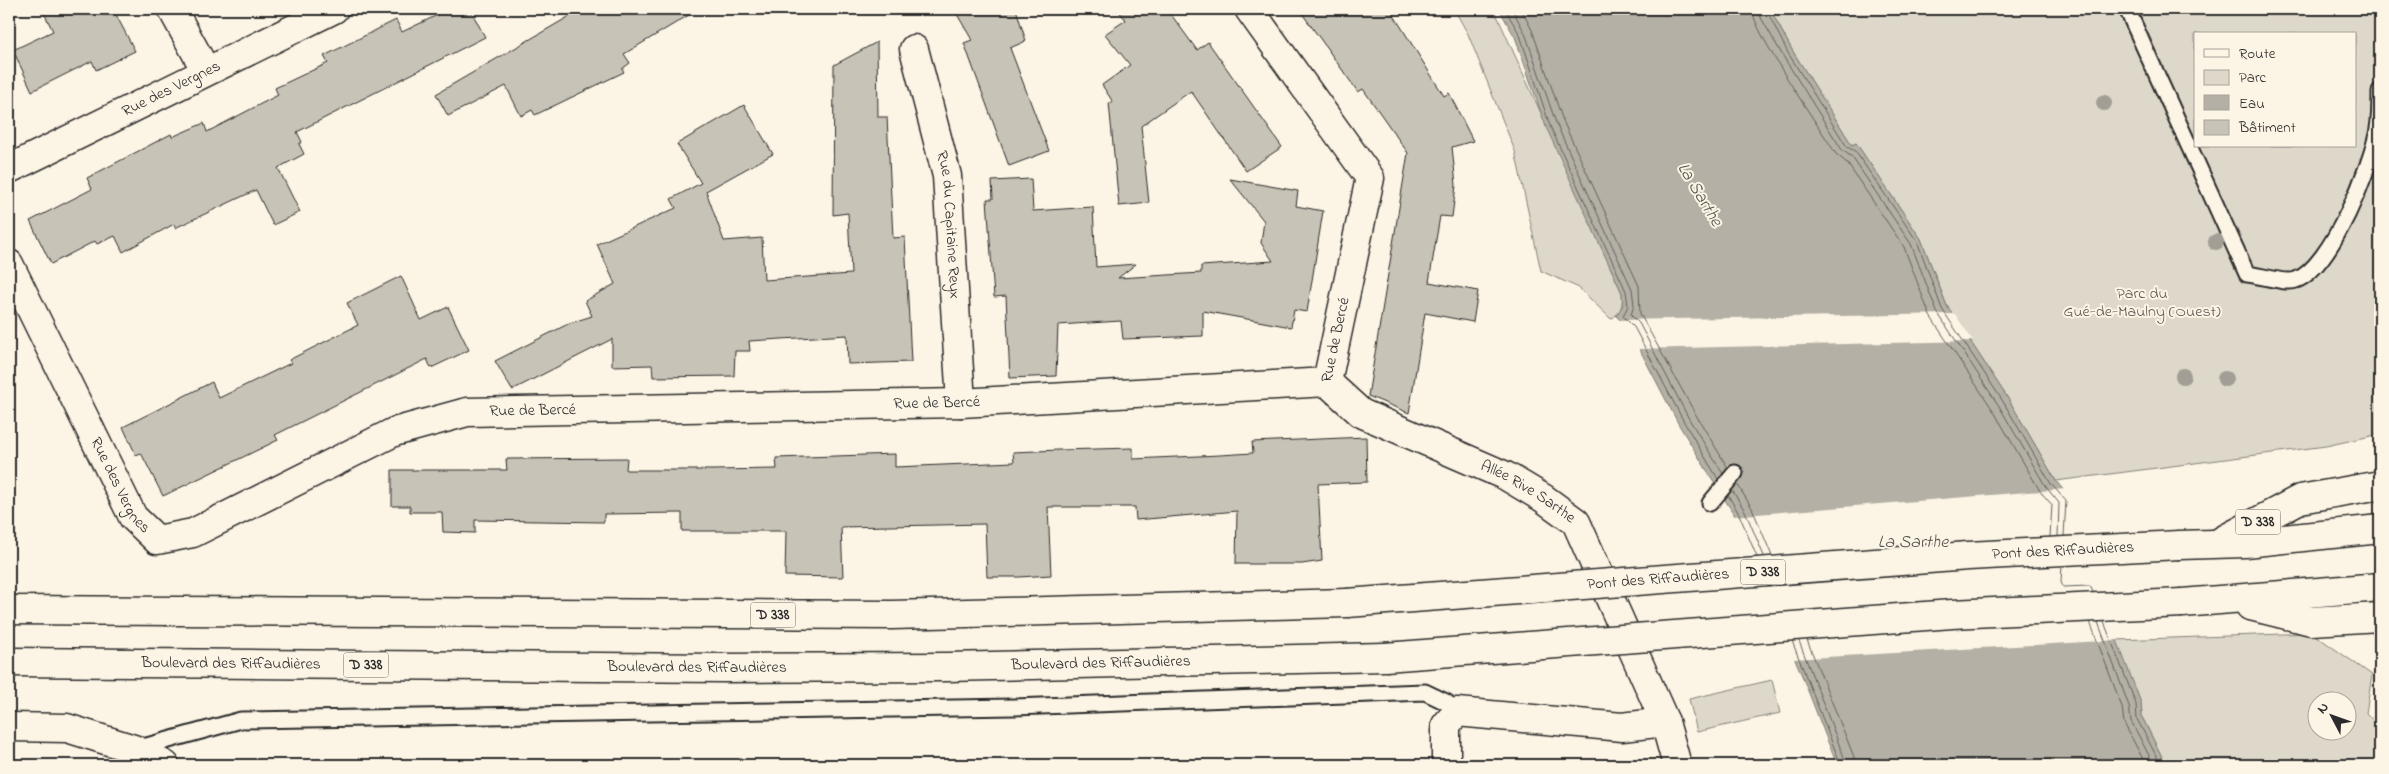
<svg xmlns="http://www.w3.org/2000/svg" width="2389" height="774" viewBox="0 0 2389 774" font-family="'Indie Flower',sans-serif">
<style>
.green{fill:#ded8ca;stroke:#84827a;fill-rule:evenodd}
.water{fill:#b4b0a5;stroke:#7d7b74}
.pier{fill:#fcf5e5}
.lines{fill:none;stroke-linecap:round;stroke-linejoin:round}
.shore{stroke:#62605c;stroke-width:1}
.building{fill:#c8c3b7;stroke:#2b2b2b}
.lane-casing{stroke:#2b2b2b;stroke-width:19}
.street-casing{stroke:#2b2b2b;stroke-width:31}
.highway-casing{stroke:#2b2b2b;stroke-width:31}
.lane{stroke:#fcf5e5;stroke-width:15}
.street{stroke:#fcf5e5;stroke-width:28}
.highway{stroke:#fcf5e5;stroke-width:28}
.highway-bridge-casing{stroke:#2b2b2b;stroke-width:31;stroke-linecap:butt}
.highway-bridge{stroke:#fcf5e5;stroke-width:28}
.tree{fill:#a29e95}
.labels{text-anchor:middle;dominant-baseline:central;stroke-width:4;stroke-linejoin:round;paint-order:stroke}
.shield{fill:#fcf5e5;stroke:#6a6863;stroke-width:1}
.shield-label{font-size:15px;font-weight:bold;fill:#2b2b2b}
.street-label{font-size:16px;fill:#2b2b2b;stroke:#fcf5e5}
.park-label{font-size:16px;fill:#585653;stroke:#fcf5e5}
.water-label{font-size:18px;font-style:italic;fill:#545350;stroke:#fcf5e5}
</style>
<rect width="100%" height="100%" fill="#fcf5e5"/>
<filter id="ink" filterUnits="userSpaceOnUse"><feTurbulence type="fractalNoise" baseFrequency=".02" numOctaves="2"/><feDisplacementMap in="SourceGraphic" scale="10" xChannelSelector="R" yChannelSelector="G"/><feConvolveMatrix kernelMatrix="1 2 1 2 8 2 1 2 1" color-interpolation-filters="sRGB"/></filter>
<g filter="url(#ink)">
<!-- green -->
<path class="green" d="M1454,9h40l128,284c1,12 -1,20 -11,26l-32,-31 -38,-17 -26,-120 -47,-117z
M1770,9h610v425l-54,12 -270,35 -47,-81 -62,-94 -26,-67 -65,-96 -4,2 -60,-95zM2195,34h160v112h-160z
M2312,633l60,42 -6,38 11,11h3v41h-214l-24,-48 -1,-14 -25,-63zM2316,702h30v30h-30z
M1772,680l8,33 -83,19 -8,-33z"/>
<!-- water -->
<path class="water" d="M1499,9h271l22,41 60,95 4,-2 65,96 26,67 62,94 47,81 15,18 -5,84 28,-3 47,123 1,14 24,48h-329l-34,-87 -68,-162 -56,-91 -50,-96 -13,-13 7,-11 -1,-12 -76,-166 -31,-90z"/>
<!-- pier -->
<path class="pier" d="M1955,314l18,27 -336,8 -10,-19 -10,-10z
M2066,489l8,10 -6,81 28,-1 23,61 -327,19 -60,-143z"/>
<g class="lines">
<!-- shore -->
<path class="shore" d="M1505,9l15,26 30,91 76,165 2,15 -5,10 11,11 50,95 34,57
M1512,9l13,24 31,90 76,166 2,16 -3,10 8,8 50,96 34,55
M1521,9l11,21 31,91 76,165 1,28 56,101 32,53
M1752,9c1,23 68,119 84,145l11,9 57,84 26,69 63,94 47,81 12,14 -2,32
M1759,9l1,7 23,40 59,94 10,7 59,87 26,68 62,94 47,81 13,16 -1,33
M1766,9l22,44 59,94 8,4 62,90 25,68 62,94 47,81 15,17 -2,35
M1737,484l15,24 20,48
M1732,490l13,21 19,45
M1728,495l11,19 18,43
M2062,566l-1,16 2,5 27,-1 3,6
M2090,622l32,85 2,16 22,42
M2098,622l31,84 2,15 23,44
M2104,622l32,82 1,15 24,46
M1807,640l47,117 1,8
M1792,641l49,124
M1799,641l48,124"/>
</g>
<!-- building -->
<path class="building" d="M42,9h71l22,42 -39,19 -4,-9 -60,30 -19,-41 40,-19z
M450,9h20l15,28 -188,95 5,10 -3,2 5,10 -26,14 22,44 -27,13 -17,-35 -81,38 -1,-4 -51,28 -8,-16 -18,8 -2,-3 -44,23 -21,-43 62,-32 -5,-11 84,-44 1,3 32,-14 3,9 71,-37 -3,-7 53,-25 -4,-7 72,-36 6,12z
M582,9h117l-75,45 6,9 -8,6 2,3 -89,43 -3,-5 -11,6 -15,-30 -58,30 -12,-22z
M954,9h62l10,32 -16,7 39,103 -40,15 -45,-123 8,-3z
M1117,9h50l30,41 11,-8 74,105 -36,24 -55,-80 -50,35 8,77 -30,3 -10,-103 4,-1 -11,-17 28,-20 -25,-31 21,-14z
M1299,9h91l54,87 5,-3 24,48 -21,6 4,38 -4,32 -12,-1 -11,66 49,9 -5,31 -48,-9 -16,100 -41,-17 40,-243 -45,-64 -5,3z
M877,42l1,75h9l6,121 12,-1 6,125 -63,2 -1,-29 -98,6 1,10h-15l-1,25 -81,1 -1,-12 -40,1v-27l-100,51 -17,-29 75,-38 22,-7 -7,-15 30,-17 -18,-40 79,-36 -5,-9 30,-16 -24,-39 67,-39 29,49 -67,37 18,50 38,-3 2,42 87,-6 -3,-61 -15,2 1,-150z
M1031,179l2,32 60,-4 3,60 40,-3 -18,14 83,-5v-7l72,-5 -12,-18 3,-22 -34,-42 68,12 -2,15 27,5 -16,101 -13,-2 -3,17 -88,-16v25l-80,3 -2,-18 -63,4 -2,51 -46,2 -4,-82 -12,1 -7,-98h6l-1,-18z
M401,276l20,44 27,-13 21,43 -38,18 -4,-9 -152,76 3,5 -115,56 -22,-43 -5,2 -13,-28 89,-45 7,16 72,-35 -2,-3 69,-35 -11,-22z
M1366,437l1,45 -49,2 4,77 -20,3h-66l1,-53 -101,9 -1,-13h-87l3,68 -32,2h-32l-2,-53 -144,3 2,50 -58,-1 1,-45h-104v-18l-78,1v8l-129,-2v13l-32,-1 -1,-20h-32v-6h-18v-36h115l-1,-11 121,-1 -1,12h87l64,-1 -1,-11 119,-4v13l119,-5 -1,-10 46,-2 74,-2v11l87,-4 33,-2 -1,-11z"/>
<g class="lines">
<defs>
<path id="lane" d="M2127,9l120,265c12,1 39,10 49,6 35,-12 76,-116 82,-151 2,-12 2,-26 2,-38
M1710,503l25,-30
M136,749l105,-29 773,-13 411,-15 21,10 11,10"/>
<g id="street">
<path d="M172,9l34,62"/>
<path id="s1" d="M914,49l33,127 14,227"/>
<path id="s2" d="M9,169l325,-160"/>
<path id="s3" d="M9,264l124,253 24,23 36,-7 201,-101 73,-20 494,-9 366,-21 43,-204 -121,-169"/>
<path id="s4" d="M1327,382l34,31 145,63 37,22 33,24 89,200 12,43"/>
<path d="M9,727l58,1 67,21 31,16"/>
<path d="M1446,765v-40l11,-13 165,15 43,-5"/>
</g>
<g id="highway">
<path d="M2223,540l77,-41 80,-14"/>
<path d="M2179,545l66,-2 135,-14"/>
<path d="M2182,603l198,-16"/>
<path d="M2250,606l61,15 69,-4"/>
<path d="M9,610l883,5 455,-12"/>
<path id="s5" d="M9,662l715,6 224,-1 437,-10"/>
</g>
</defs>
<!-- lane casing -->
<use href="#lane" class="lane-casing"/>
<!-- street casing -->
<use href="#street" class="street-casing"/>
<!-- highway casing -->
<use href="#highway" class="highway-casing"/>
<!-- lane -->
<use href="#lane" class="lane"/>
<!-- street -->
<use href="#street" class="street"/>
<!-- highway -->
<use href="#highway" class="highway"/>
<defs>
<g id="highway-bridge">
<path id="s6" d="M1347,603l621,-47 211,-11"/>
<path d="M1385,657l567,-43 230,-11"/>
</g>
</defs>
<!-- highway-bridge casing -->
<use href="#highway-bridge" class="highway-bridge-casing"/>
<!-- highway-bridge -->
<use href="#highway-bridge" class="highway-bridge"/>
</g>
<!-- trees -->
<g class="tree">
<circle cx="2104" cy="103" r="8"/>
<circle cx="2216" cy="242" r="8"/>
<circle cx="2183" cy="376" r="8"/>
<circle cx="2225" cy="379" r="8"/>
</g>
</g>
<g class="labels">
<!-- shield labels -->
<g class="shield">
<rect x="2235.5" y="509.5" width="45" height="25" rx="4"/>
<rect x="1740.5" y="559.5" width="45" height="25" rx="4"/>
<rect x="750.5" y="602.5" width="45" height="25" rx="4"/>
<rect x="343.5" y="652.5" width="45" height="25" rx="4"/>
</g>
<g class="shield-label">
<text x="2258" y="522">D 338</text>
<text x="1763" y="572">D 338</text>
<text x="773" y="615">D 338</text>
<text x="366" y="665">D 338</text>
</g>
<!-- street labels -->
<g class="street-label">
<text stroke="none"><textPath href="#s2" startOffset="181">Rue des Vergnes</textPath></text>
<text stroke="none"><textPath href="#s1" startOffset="180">Rue du Capitaine Reyx</textPath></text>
<text stroke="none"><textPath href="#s3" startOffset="1556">Rue de Bercé</textPath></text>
<text stroke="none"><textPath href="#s3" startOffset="1122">Rue de Bercé</textPath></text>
<text stroke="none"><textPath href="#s3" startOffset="718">Rue de Bercé</textPath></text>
<text stroke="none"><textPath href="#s3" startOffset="248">Rue des Vergnes</textPath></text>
<text stroke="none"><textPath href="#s4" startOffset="231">Allée Rive Sarthe</textPath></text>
<text stroke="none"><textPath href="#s6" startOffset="718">Pont des Riffaudières</textPath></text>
<text stroke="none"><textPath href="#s6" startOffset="312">Pont des Riffaudières</textPath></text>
<text stroke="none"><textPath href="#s5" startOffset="1092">Boulevard des Riffaudières</textPath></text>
<text stroke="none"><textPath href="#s5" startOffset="222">Boulevard des Riffaudières</textPath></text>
<text stroke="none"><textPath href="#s5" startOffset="688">Boulevard des Riffaudières</textPath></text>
</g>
<!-- park labels -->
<g class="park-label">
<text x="2142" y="294">Parc du<tspan x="2142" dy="18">Gué-de-Maulny (Ouest)</tspan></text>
</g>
<!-- water labels -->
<g class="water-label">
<text transform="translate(1699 195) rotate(59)">La Sarthe</text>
<text x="1913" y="543">La Sarthe</text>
</g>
</g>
<!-- margin -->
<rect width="2389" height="774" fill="none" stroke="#fcf5e5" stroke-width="30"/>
<rect x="15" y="15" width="2359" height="744" fill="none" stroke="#2b2b2b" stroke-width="2" filter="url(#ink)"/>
<!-- legend -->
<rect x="2194" y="32" width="162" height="115" fill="#fcf5e5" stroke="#a8a49b"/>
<rect x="2204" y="49" width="25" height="8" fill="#fcf5e5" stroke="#a8a49b"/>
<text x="2239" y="58" font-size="15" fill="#2b2b2b">Route</text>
<rect x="2204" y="70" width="25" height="15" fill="#ded8ca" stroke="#a8a49b"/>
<text x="2239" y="82" font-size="15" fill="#2b2b2b">Parc</text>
<rect x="2204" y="95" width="25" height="15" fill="#b4b0a5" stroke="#a8a49b"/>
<text x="2239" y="108" font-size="15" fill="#2b2b2b">Eau</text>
<rect x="2204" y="120" width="25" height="15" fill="#c8c3b7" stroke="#a8a49b"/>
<text x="2239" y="132" font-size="15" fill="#2b2b2b">Bâtiment</text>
<!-- north arrow -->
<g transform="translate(2332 716) rotate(311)"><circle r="24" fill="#fcf5e5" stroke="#a8a49b"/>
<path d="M0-4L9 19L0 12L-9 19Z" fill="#2b2b2b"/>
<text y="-8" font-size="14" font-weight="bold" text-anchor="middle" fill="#2b2b2b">N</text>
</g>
</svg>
